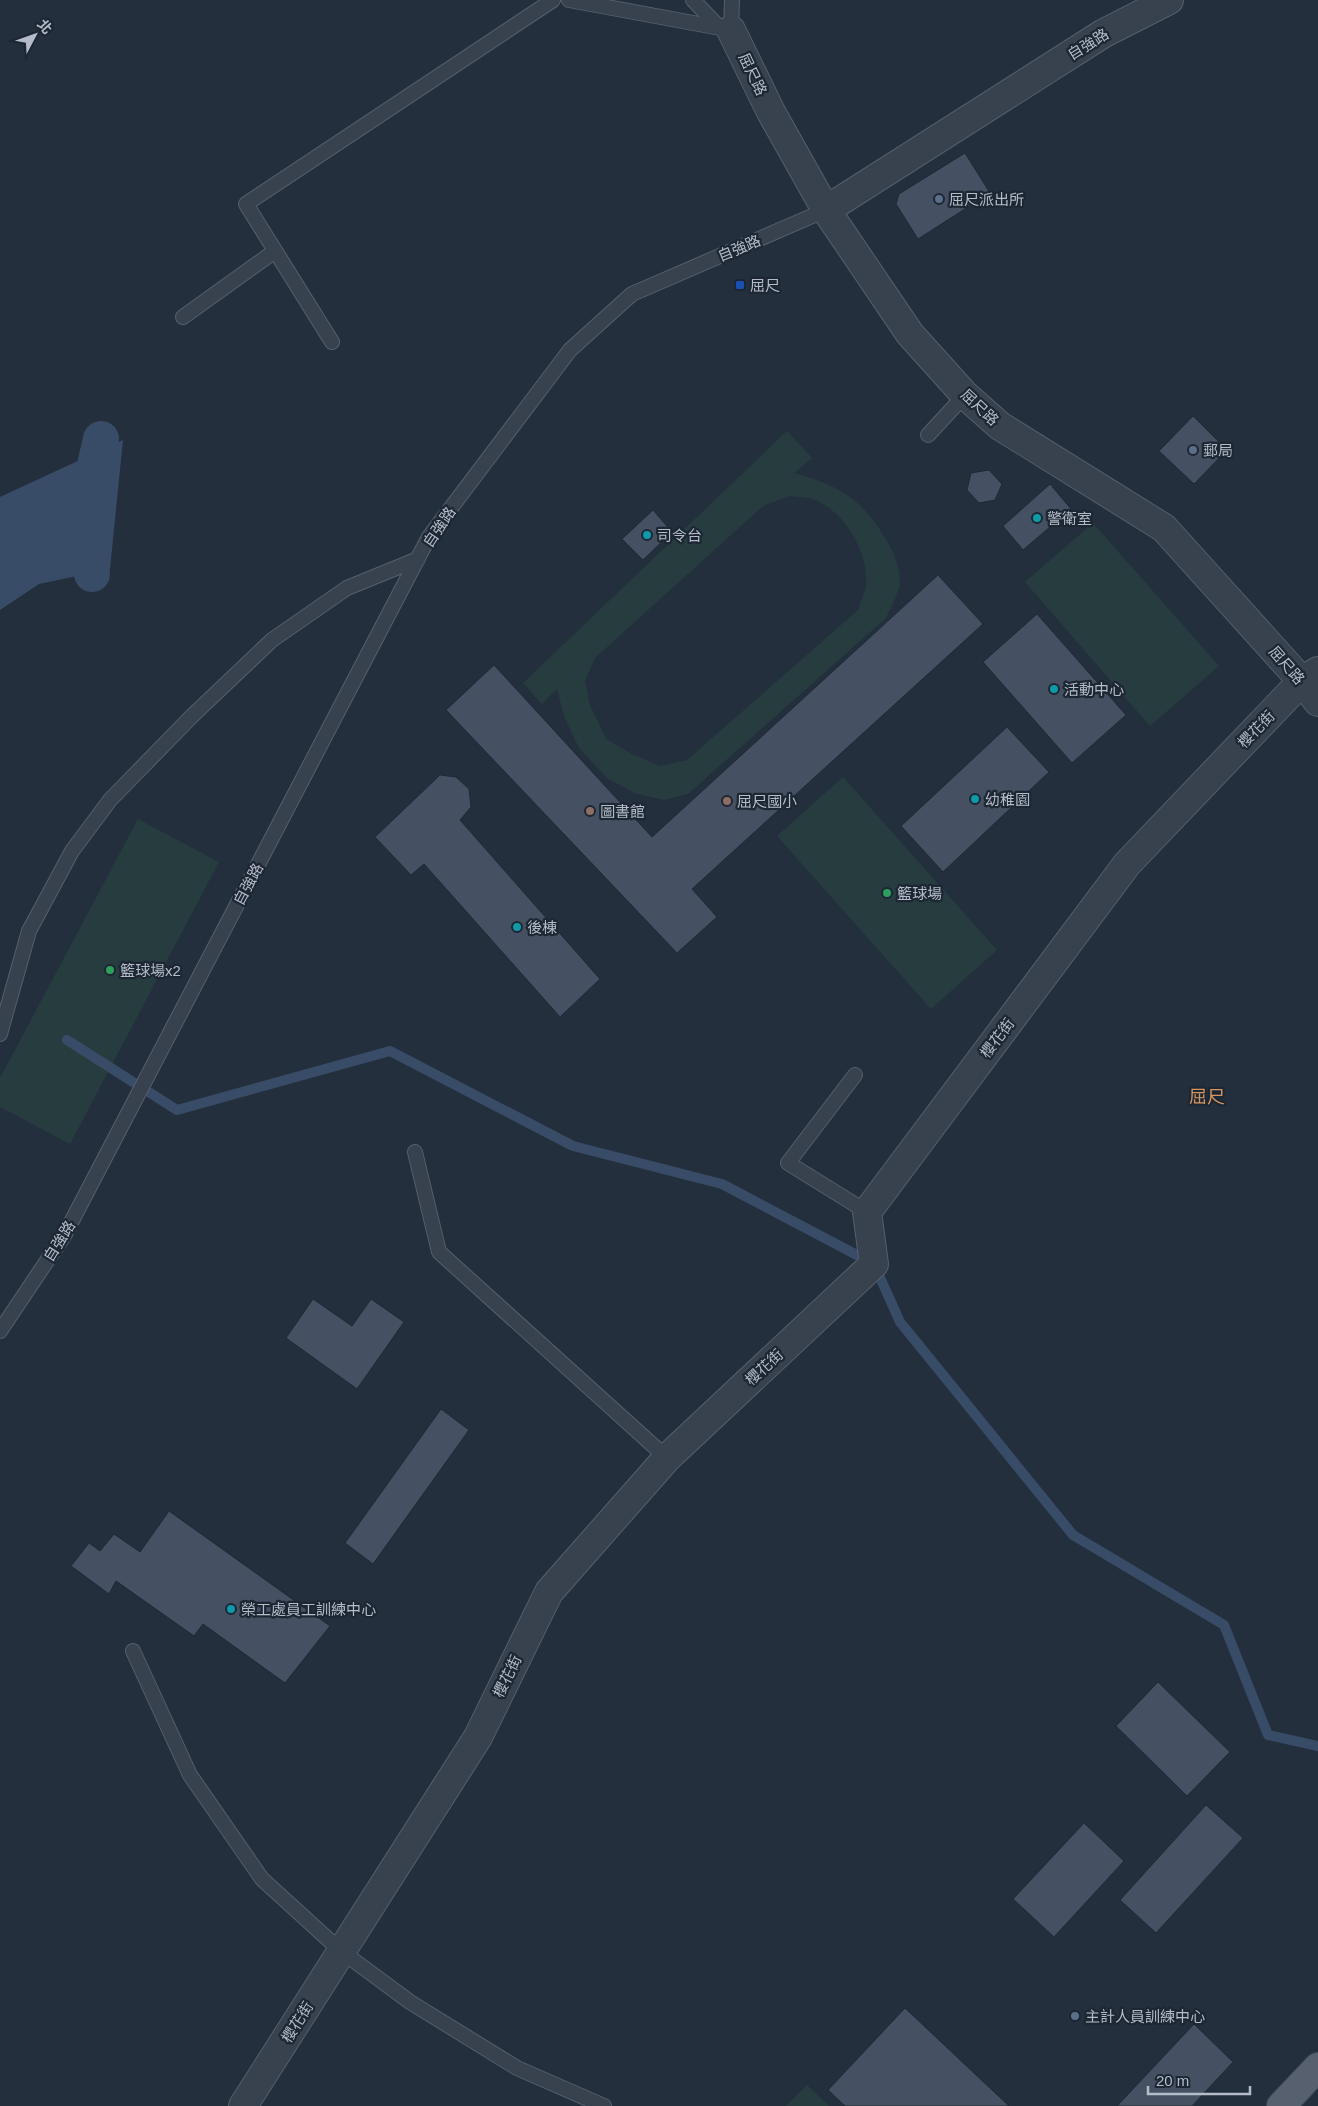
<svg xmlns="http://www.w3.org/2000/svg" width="1318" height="2106" viewBox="0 0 1318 2106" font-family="Helvetica,'Noto Sans TC',sans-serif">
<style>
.green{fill:#263c3f;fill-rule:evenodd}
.water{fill:#394c67}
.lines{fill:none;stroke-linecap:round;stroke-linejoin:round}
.stream{stroke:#394c67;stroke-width:10}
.canal{stroke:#394c67;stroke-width:36}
.building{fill:#455162;stroke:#1f2835}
.lane-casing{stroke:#565f6c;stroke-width:16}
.street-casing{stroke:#565f6c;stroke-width:30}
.primary-casing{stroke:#414a57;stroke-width:30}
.lane{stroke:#38414e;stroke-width:14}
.street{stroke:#38414e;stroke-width:28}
.primary{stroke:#56606e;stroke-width:28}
.service-dot{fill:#5c6f8a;stroke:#1d2633;stroke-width:2}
.transit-dot{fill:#1a4fb4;stroke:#1d2633;stroke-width:2}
.culture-dot{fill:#0f9aa8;stroke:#1d2633;stroke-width:2}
.education-dot{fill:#8d6e63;stroke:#1d2633;stroke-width:2}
.leisure-dot{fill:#2e9e5b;stroke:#1d2633;stroke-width:2}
.labels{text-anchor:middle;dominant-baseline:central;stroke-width:4.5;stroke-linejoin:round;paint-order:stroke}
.street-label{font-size:15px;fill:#b4bcc9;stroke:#1d2633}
.poi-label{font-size:15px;fill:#b4bcc9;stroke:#1d2633;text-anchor:start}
.quarter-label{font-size:18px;fill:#d59563;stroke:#1d2633}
</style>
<rect width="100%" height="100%" fill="#242f3e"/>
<!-- green -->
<path class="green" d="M787,431l25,27 -18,15c44,12 68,26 91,65 8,12 15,29 15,44 0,8 -10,27 -14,36l-198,176 -24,6 -30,-7 -27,-15 -28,-30 -15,-32 -7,-27 -15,15 -19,-21zM789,496c8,1 19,1 26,4 30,12 54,53 51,85 -1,8 -6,18 -8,25l-171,150 -27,6 -28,-12 -26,-15 -16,-34 -5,-24 10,-23 168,-152z
M1093,523l126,143 -69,60 -125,-144z
M843,777l154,173 -66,59 -154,-173z
M138,819l81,43 -149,282 -70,-37v-29z
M807,2085l22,21h-43z"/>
<!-- water -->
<path class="water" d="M123,440l-13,129 -71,15 -39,26v-113z"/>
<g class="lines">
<!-- stream -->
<path class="stream" d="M67,1040l110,70 213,-59 183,95 149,38 152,80 26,58 173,213 151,90 44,110 50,11"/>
<!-- canal -->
<path class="canal" d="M92,574l-12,-44 21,-91"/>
</g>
<!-- building -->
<path class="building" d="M965,153l25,40 -72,46 -22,-35 3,-10z
M1193,416l34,34 -33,34 -35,-33z
M989,470l13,14 -7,16 -16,3 -12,-13 4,-17z
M1050,484l21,25 -48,41 -20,-24z
M653,510l19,22 -29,28 -21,-21z
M938,575l45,49 -291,265 25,28 -40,36 -231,-243 48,-45 158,172z
M1037,614l89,101 -54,48 -89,-101z
M1007,727l42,45 -106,100 -42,-46z
M440,775l16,2 13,12 2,18 -11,13 140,159 -40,38 -136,-153 -13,11 -36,-38z
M313,1299l39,27 19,-27 33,23 -47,67 -71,-51z
M441,1409l28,21 -96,134 -28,-21z
M169,1511l161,115 -45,57 -82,-59 -9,12 -78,-55 -7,13 -38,-28 18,-23 11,8 14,-17 26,18z
M1158,1682l72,70 -43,44 -71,-70z
M1206,1805l37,33 -87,95 -36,-33z
M1084,1823l40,38 -70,76 -41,-38z
M905,2008l104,98h-164l-17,-16z
M1194,2024l39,38 -41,44h-75z"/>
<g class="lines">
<defs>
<path id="lane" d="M569,0l162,30 1,-30
M693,0l28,29
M183,317l92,-66
M332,342l-86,-138 307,-204
M928,435l37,-40
M0,1034l29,-103 43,-80 38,-51 82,-84 80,-76 75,-52 71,-29
M855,1075l-67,88 79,49
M415,1152l24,100 228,206
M0,1331l65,-97 364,-697 141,-187 62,-56 194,-84
M133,1651l57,124 72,104 79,72 69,51 107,66 87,38"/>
<path id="street" d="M731,30l40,82 55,98 84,124 55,61 35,31 164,102 138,153 16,21
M826,210l278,-177 65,-33
M243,2106l235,-369 71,-145 118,-134 207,-194 -7,-52 260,-348 175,-183 16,-10"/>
<path id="primary" d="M1281,2106l37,-39"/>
</defs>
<!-- lane casing -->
<use href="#lane" class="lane-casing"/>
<!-- street casing -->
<use href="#street" class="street-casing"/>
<!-- primary casing -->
<use href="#primary" class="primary-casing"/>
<!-- lane -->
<use href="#lane" class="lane"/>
<!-- street -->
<use href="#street" class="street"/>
<!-- primary -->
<use href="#primary" class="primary"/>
</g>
<!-- markers -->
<g class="service-dot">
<circle cx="939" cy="199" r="5"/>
<circle cx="1193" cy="450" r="5"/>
<circle cx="1075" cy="2016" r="5"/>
</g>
<rect class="transit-dot" x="735" y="280" width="10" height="10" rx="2.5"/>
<g class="culture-dot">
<circle cx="1037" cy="518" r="5"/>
<circle cx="647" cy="535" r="5"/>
<circle cx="1054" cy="689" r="5"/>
<circle cx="975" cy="799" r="5"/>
<circle cx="517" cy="927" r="5"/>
<circle cx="231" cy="1609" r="5"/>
</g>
<g class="education-dot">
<circle cx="727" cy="801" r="5"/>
<circle cx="590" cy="811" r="5"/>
</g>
<g class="leisure-dot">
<circle cx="887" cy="893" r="5"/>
<circle cx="110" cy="970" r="5"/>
</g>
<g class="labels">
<!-- street labels -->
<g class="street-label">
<text transform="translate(1088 44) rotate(-32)">自強路</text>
<text transform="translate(753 74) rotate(64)">屈尺路</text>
<text transform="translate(739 248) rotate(-23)">自強路</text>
<text transform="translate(980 407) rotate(43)">屈尺路</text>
<text transform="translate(439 527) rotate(-56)">自強路</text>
<text transform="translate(1287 665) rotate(49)">屈尺路</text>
<text transform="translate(1256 729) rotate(-46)">櫻花街</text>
<text transform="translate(248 884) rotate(-62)">自強路</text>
<text transform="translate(997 1038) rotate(-53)">櫻花街</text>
<text transform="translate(59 1241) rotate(-58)">自強路</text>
<text transform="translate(764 1367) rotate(-43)">櫻花街</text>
<text transform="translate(507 1676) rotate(-64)">櫻花街</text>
<text transform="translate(297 2022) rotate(-58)">櫻花街</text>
</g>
<!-- poi labels -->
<g class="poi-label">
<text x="949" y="199">屈尺派出所</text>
<text x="750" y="285">屈尺</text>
<text x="1203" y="450">郵局</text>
<text x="1047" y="518">警衛室</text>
<text x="657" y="535">司令台</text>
<text x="1064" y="689">活動中心</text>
<text x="985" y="799">幼稚園</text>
<text x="737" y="801">屈尺國小</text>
<text x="600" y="811">圖書館</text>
<text x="897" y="893">籃球場</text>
<text x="527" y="927">後棟</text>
<text x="120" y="970">籃球場x2</text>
<text x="241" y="1609">榮工處員工訓練中心</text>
<text x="1085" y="2016">主計人員訓練中心</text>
</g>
<!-- quarter labels -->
<g class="quarter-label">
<text x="1207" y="1097">屈尺</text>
</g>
</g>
<!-- north arrow -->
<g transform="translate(35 35) rotate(49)" stroke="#1d2633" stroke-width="4" paint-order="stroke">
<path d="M0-4L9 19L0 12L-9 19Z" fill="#b4bcc9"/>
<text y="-8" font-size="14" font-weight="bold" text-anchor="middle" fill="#b4bcc9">北</text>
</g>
<!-- scale -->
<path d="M1148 2086v8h102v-8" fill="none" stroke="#b4bcc9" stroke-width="2.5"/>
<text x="1156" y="2086" font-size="15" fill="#b4bcc9" stroke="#1d2633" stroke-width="4" paint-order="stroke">20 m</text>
</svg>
